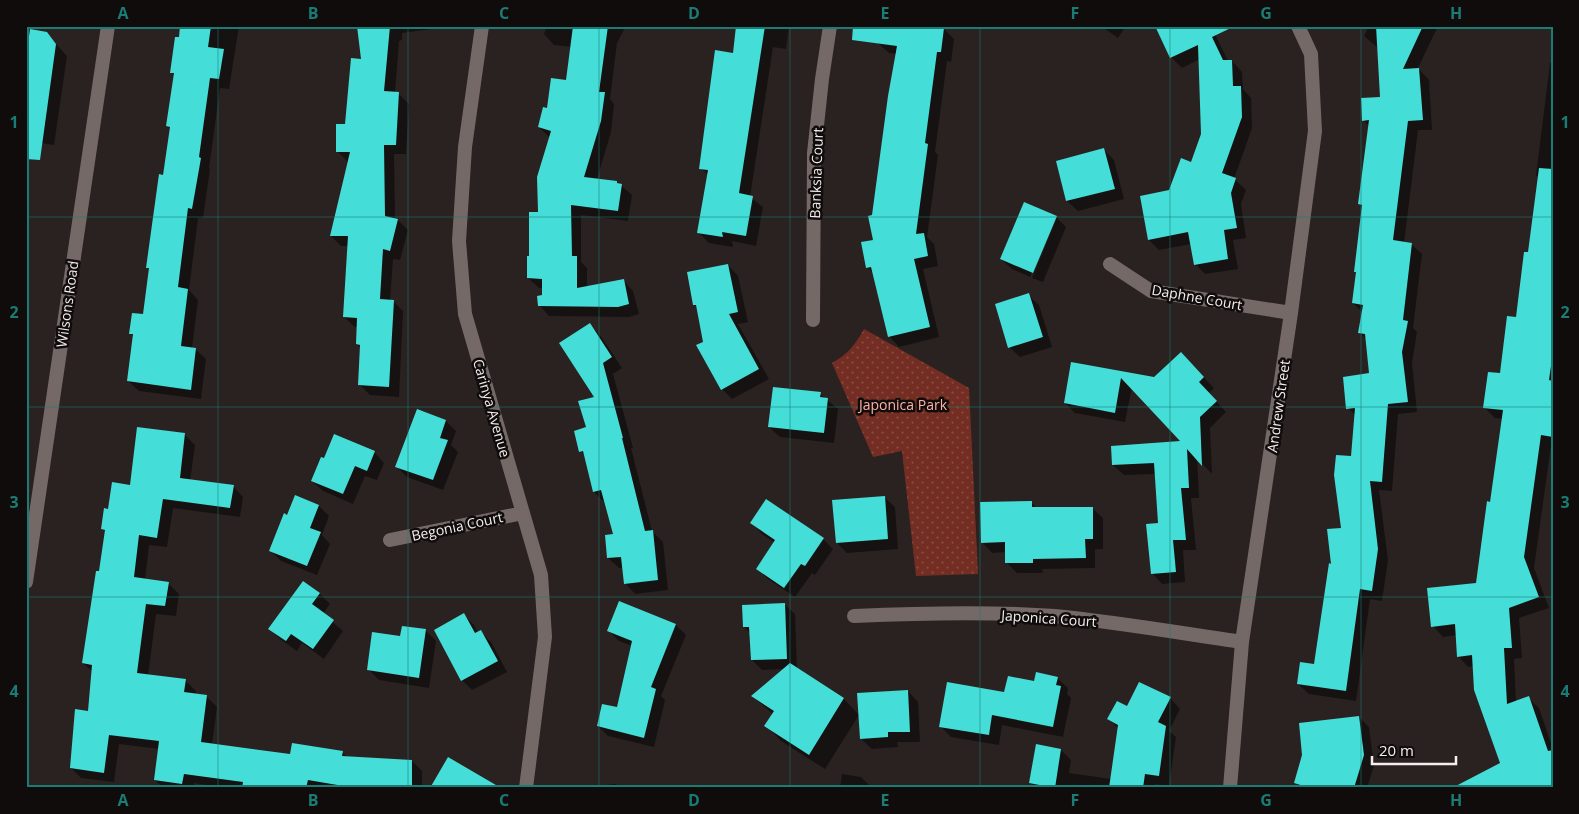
<svg xmlns="http://www.w3.org/2000/svg" width="1579" height="814" viewBox="0 0 1579 814" font-family="'Open Sans',sans-serif">
<style>
.grass{fill:url(#grass-dots)}
.shadow{fill:#0007}
.building{fill:#44ddd7}
.lines{fill:none;stroke-linecap:round;stroke-linejoin:round}
.minor{stroke:#746967;stroke-width:14}
.tertiary{stroke:#746967;stroke-width:14}
.grid{fill:none;stroke:#1a7c74;stroke-width:1;stroke-opacity:0.55}
.labels{text-anchor:middle;dominant-baseline:central;stroke-width:5;stroke-linejoin:round;paint-order:stroke}
.street-label{font-size:14px;fill:#f4eeed;stroke:#100c0c}
.park-label{font-size:14px;fill:#ffb1a4;stroke:#100c0c}
.neatline{fill:none;stroke:#1a7c74;stroke-width:2}
.grid-label{font-size:16px;text-anchor:middle;font-weight:bold;fill:#1a7c74}
</style>
<defs>
<pattern id="grass-dots" width="8" height="8" patternUnits="userSpaceOnUse" patternTransform="scale(1.25)"><rect width="8" height="8" fill="#742d23"/><path d="M2 2h.1M6 6h.1" fill="none" stroke="#884c43" stroke-width="1.8" stroke-linecap="round"/></pattern>
</defs>
<rect width="100%" height="100%" fill="#2a2220"/>
<!-- grass -->
<path class="grass" d="M864,329l105,59 9,186 -62,2 -14,-125 -29,6 -41,-94c15,-8 24,-19 32,-34z"/>
<!-- shadow -->
<path class="shadow" d="M182,26h57l-10,63 -9,-1 -11,80 1,1 -7,49h-5l-9,72 9,10 -6,48 3,1 11,10 -5,40 -62,-8 -11,-10 6,-44 -4,-4 14,-17 6,-46 -3,-3 24,-138 -4,-3 8,-50 -4,-4z
M358,26h73l1,3 -30,4v7l-3,1 -4,52h3l11,11 -3,50h-12l1,65 3,1 10,10 -8,30 -7,-1 -3,42h3l10,10 -4,86 -29,-2 -11,-11 2,-36 -4,-4 1,-17h-3l-11,-10 4,-71h-7l-10,-10 17,-74 -10,-10 8,-27 17,-65z
M547,26h79l-9,17 -7,56 4,5 -3,28 -14,47 20,3 15,13 -4,26 -47,-6v47l6,6v19l36,-7 10,11 6,23 -10,3 -80,-1 -10,-11 4,-9v-8h-4l-11,-10 22,-140 -11,-11 28,-46 5,-34 -18,-2 -10,-11z
M738,26h51l-3,23 -13,-2 -23,150 13,10 -7,39 -24,-5 1,6 -24,-4 -10,-10 9,-58 -7,-7 33,-114z
M881,26h58v2l5,1 10,10 -3,23 -4,-1 -12,91 3,3 -11,82 7,7 4,22 -15,3 16,68 -40,10 -10,-11 -15,-62 -7,-7 7,-26 23,-187 -8,-1 -11,-10z
M1101,26h25l-8,12z
M1156,26h55l17,35h4l10,11 1,17 8,9 1,30 -18,51 12,11 -5,14 5,34 -13,2 5,29 -33,5 -10,-10 -4,-20 -32,6 -10,-10 21,-48 22,-28 10,-30 -2,-75 -18,9 -11,-11z
M1369,26h69l-20,42 11,12 3,50h-14l-14,113 7,1 11,10 -9,74 4,4 -5,31 5,49 -19,2 -6,77 -13,-1 9,70 -6,41 -12,-2 -14,102 -47,-7 -11,-10 17,-19 18,-100 9,-36 10,-72 4,-41 -8,-8 22,-33 -3,-35 -7,-7 3,-20 -10,-10 4,-29 -2,-2 8,-65 -4,-3 10,-78 -6,-6 19,-22 -3,-49 -15,-13z
M46,33l21,23 -13,89 -28,-4z
M1550,63h3v382h-2l-17,123 15,40 -30,10 3,40 -8,1 2,43 12,-4 11,10 14,41v39l-51,-25 -28,-97 -6,1 -10,-11 -1,-21 -14,2 -10,-11 44,-42 14,-81 12,-84 -8,-1 -11,-11 17,-32 16,-57 12,-65 10,-75 -3,-3z
M1104,150l10,10 10,39 -46,12 -11,-10z
M1056,217l10,10 -23,55 -11,-4 24,-58h-2l-24,57 -18,-8 -11,-10z
M728,265l10,11 10,46 -10,2 31,55 -37,20 -10,-10 -18,-47 -6,-34 -4,-3z
M1028,295l11,10 13,42 -32,10 -11,-10z
M589,324l11,11 22,33 -9,6 20,74h-2l21,83 11,11 5,48 -33,4 -10,-11 -2,-15h-4l-11,-10 -2,-21 8,-1 -10,-34 -10,-10 -9,-36 -4,-5 15,-53z
M1072,364l82,14 37,-14 23,24 -5,5 17,19 -16,16 2,46 -15,-16 2,40h-8l5,52h-13l2,32 -23,2 -10,-11 8,-49 -4,-50 -32,1 -11,-10 70,-23 -51,-55 -7,35 -50,-9 -10,-10z
M820,394l18,15 -4,34 -54,-6 -11,-10z
M446,421l10,10 -5,14 7,7 -15,38 -36,-13 -11,-11z
M185,435l10,10 -5,36 43,5 10,11 -3,20 -67,-9 -6,39 -18,-2 -4,35 24,4 10,10 -3,22 -20,-2 -8,62 37,4 11,11 -1,4 11,1 11,11 -5,38 80,10 50,-3 6,6 64,3 10,10v17h-197l-31,-5 -1,5h-30l-8,-8 4,-31 -40,-5 -5,38 -33,-4 -10,-10 18,-56 4,-40 -10,-9 17,-90 6,-41 -4,-3 7,-19z
M374,452l10,11 -7,17 -12,-4 -12,28 -30,-13 -11,-10z
M884,497l11,10 3,42 -51,4 -10,-10z
M1031,502l7,7 54,-1 11,10v31h-8v19l-53,1 1,4h-26l-10,-10 -1,-11 -14,1 -10,-11z
M319,506l10,10 -7,19 8,9 -13,31 -36,-14 -11,-11 17,-34z
M752,523l71,16 10,10 -18,26 -3,-2 -17,24 -27,-18 -11,-10 18,-26 -13,-9z
M303,582l17,12 10,10 -7,10 20,17 -19,28 -22,-16 -5,8 -17,-12 -10,-10z
M620,603l56,22 10,10 -25,61 4,4 -11,47 -46,-11 -10,-10 20,-17 14,-63 -13,-5 -10,-10z
M784,604l11,10 2,55 47,30 15,16 -34,54 -44,-28 -15,-16 7,-11 -20,-17 32,-28 -23,1 -10,-10 -1,-26 -7,-7z
M464,615l10,10 4,8 3,-1 10,10 16,30 -35,18 -10,-10z
M425,630l11,11 -7,47 -50,-8 -11,-11 34,-32z
M1057,678l11,10 -1,6 4,4 -8,39 -61,-12 -3,20 -48,-8 -10,-10 64,-34 30,-11z
M908,691l10,11 2,40h-23l1,5 -26,2 -11,-10z
M1170,698l10,11 -11,22 7,6 -7,49 -14,-2 -1,4h-119l-5,-5 31,-33 10,10 -2,13 42,6 8,-50 -10,-10 19,-12z
M1359,717l10,10 5,39 -7,22h-67l-5,-5z
M842,774l19,3 11,11h-32z
M616,784l4,4h-23v-2z"/>
<!-- building -->
<path class="building" d="M180,26h31l-3,21 16,2 -5,30 -9,-1 -11,79 2,1 -9,51 -4,-1 -10,79 10,2 -7,57 15,2 -5,42 -64,-9 6,-47h-4l3,-21 11,1 6,-46h-3l13,-94 4,1 7,-48 -4,-1 8,-53h-4l5,-36h4z
M357,26h33l-6,65 15,1 -3,53h-12l1,71 13,3 -8,32 -7,-2 -3,50 14,1 -5,87 -31,-2 2,-40 -4,-1 1,-26 -14,-1 5,-81h-18l20,-84h-14v-28h9l6,-66 10,1z
M573,26h35l-9,66h6l-4,29 -17,56 33,4v2l5,1 -4,27 -47,-6 1,51h5v32l47,-9 5,25 -11,3 -80,-1 -1,-10 5,-1v-16l-15,-1v-22h2v-44h9l-1,-35 14,-46 -13,-4 5,-20 4,1 4,-30 15,2z
M736,26h29l-26,167 14,3 -7,40 -24,-4 1,5 -26,-4 11,-63 -9,-1 16,-119 18,3z
M853,26h78l13,2 -3,24h-4l-12,91 3,1 -12,90 8,-1 4,23 -14,3 16,68 -42,10 -17,-70 -5,1 -5,-26 12,-2 -5,-24 4,-1 16,-119 9,-50 -45,-6z
M1155,26h80l-23,11 11,23h9l1,26h8l1,31 -20,56 14,5 -5,15 6,35 -13,2 4,29 -34,6 -6,-33 -40,8 -8,-44 29,-6 12,-32 10,4 10,-28 -3,-89 -28,13z
M1376,26h47l-20,43 16,-1 4,52 -15,1 -15,119 19,3 -9,77 5,1 -6,31 6,50 -20,2 -6,78 -12,-1 8,68 -6,42 -12,-2 -14,102 -49,-7 3,-22 14,2 15,-101 2,1 -4,-35 14,-1 -7,-53 2,-20 15,1 4,-48 -9,1 -3,-32 26,-4 -4,-39 -7,-1 5,-28 -11,-2 4,-31h-2l8,-67 -4,-1 11,-84 -7,1 -1,-23 19,-1z
M30,29l17,3 9,12 -16,116 -14,-1v-101z
M1104,148l11,41 -49,12 -10,-40z
M1539,168l14,1v183l-4,28 4,1v56l-12,-2 -17,122 15,40 -30,11 3,40h-8l3,56 22,-8 19,55 5,-1v38h-101l48,-25 -26,-73 -2,-35 -15,2 -2,-33 -24,3 -4,-39 49,-5 11,-82 3,1 13,-92 -20,-2 5,-36 12,1 7,-57 9,1 8,-65h4z
M1024,202l33,14 -24,57 -33,-14z
M728,264l10,48 -9,2 30,55 -38,21 -25,-45 7,-3 -7,-37h-3l-6,-33z
M1029,293l14,44 -35,11 -13,-44z
M590,323l22,34 -9,6 20,75h-1l23,93 8,-1 5,50 -34,4 -3,-27 -14,1 -2,-23 8,-1 -12,-44 -8,2 -10,-41 -4,1 -5,-21 12,-4 -8,-26 16,-4 -35,-54z
M1181,352l23,25 -5,5 18,19 -17,16 2,49 -15,-17 2,39h-8l5,52h-13l3,32 -25,2 -5,-50 12,-1 -4,-60 -42,2 -1,-19 69,-5 -59,-63 -6,35 -51,-10 7,-41 83,15z
M773,387l48,5 -1,5 8,1 -4,35 -56,-6z
M417,409l29,11 -6,18 8,2 -15,40 -38,-13z
M137,427l48,6 -5,45 54,7 -4,23 -67,-9 -6,39 -18,-3 -5,42 35,5 -4,24 -19,-2 -9,69 49,6 -2,13 23,3 -6,47 89,12 2,-11 51,8 -1,5 70,4v28h-57l-47,-8 -2,8h-64l1,-6 -59,-8 -2,10 -28,-4 5,-39 -50,-6 -5,38 -34,-5 5,-59 13,2 4,-46 -10,-2 14,-92h3l6,-41 -4,-1 3,-21 4,1 4,-27 18,3z
M334,434l41,17 -8,20 -12,-5 -12,28 -32,-13 10,-24 3,1z
M295,495l24,10 -9,23 11,4 -14,34 -38,-15 15,-38 3,2z
M885,496l3,43 -52,4 -4,-43z
M766,499l58,39 -19,28 -4,-2 -17,24 -28,-19 19,-29 -25,-17z
M1032,501v6h61v32h-8l1,19 -53,1v4h-28v-21l-24,1 -1,-41z
M303,581l17,12 -8,11 22,16 -21,29 -22,-15 -5,7 -18,-12z
M619,601l57,23 -25,63 5,2 -12,49 -47,-12 5,-22 15,3 15,-66 -25,-10z
M785,603l2,56 -36,1 -2,-33h-6l-1,-22z
M464,613l11,20 6,-3 17,31 -37,20 -27,-51z
M402,626l24,3 -7,49 -52,-8 5,-38 28,4z
M790,663l54,35 -35,57 -45,-29 10,-15 -23,-15z
M1036,672l22,5 -2,8 5,1 -8,41 -61,-12 -3,20 -50,-8 8,-45 57,10 4,-16 26,5z
M1139,682l32,15 -13,25 8,4 -7,50 -14,-2 -2,14h-34l9,-63 -11,-6 10,-18 10,5z
M908,690l2,42h-22v5l-28,2 -3,-46z
M1359,716l5,39 -10,33h-44l-16,-5 8,-28 -3,-32z
M1036,744l25,5 -6,39 -26,-5z
M448,757l53,31h-71z"/>
<g class="lines">
<!-- minor -->
<path class="minor" d="M482,26l-17,121 -6,94 6,73 76,261 4,62 -19,151
M1110,264l41,27 140,22
M813,320l1,-167 8,-74 8,-53
M390,540l133,-27
M854,616c66,-3 134,-5 201,0 62,6 125,17 187,26
M1230,788l12,-146 49,-329 24,-182 -4,-77 -13,-28"/>
<!-- tertiary -->
<path class="tertiary" d="M26,582l82,-556"/>
</g>
<!-- grid -->
<path class="grid" d="M218,26v762M408,26v762M599,26v762M790,26v762M980,26v762M1170,26v762M1361,26v762M26,217h1527M26,407h1527M26,597h1527"/>
<g class="labels">
<!-- street labels -->
<g class="street-label">
<text transform="translate(816 173) rotate(-88)">Banksia Court</text>
<text transform="translate(1197 297) rotate(10)">Daphne Court</text>
<text transform="translate(67 304) rotate(-82)">Wilsons Road</text>
<text transform="translate(1278 406) rotate(-82)">Andrew Street</text>
<text transform="translate(492 408) rotate(74)">Carinya Avenue</text>
<text transform="translate(457 526) rotate(-12)">Begonia Court</text>
<text transform="translate(1049 618) rotate(4)">Japonica Court</text>
</g>
<!-- park labels -->
<g class="park-label">
<text x="903" y="404">Japonica Park</text>
</g>
</g>
<!-- border -->
<rect width="1579" height="814" fill="none" stroke="#100c0c" stroke-width="55"/>
<!-- scale -->
<path d="M1372 756v8h84v-8" fill="none" stroke="#f4eeed" stroke-width="2.5"/>
<text x="1379" y="756" font-size="15" fill="#f4eeed" stroke="#100c0c" stroke-width="4" paint-order="stroke">20 m</text>
<rect x="28" y="28" width="1524" height="758" class="neatline"/>
<g class="grid-label">
<text x="123" y="19">A</text>
<text x="313" y="19">B</text>
<text x="504" y="19">C</text>
<text x="694" y="19">D</text>
<text x="885" y="19">E</text>
<text x="1075" y="19">F</text>
<text x="1266" y="19">G</text>
<text x="1456" y="19">H</text>
<text x="14" y="128">1</text>
<text x="1565" y="128">1</text>
<text x="14" y="318">2</text>
<text x="1565" y="318">2</text>
<text x="14" y="508">3</text>
<text x="1565" y="508">3</text>
<text x="14" y="697">4</text>
<text x="1565" y="697">4</text>
<text x="123" y="806">A</text>
<text x="313" y="806">B</text>
<text x="504" y="806">C</text>
<text x="694" y="806">D</text>
<text x="885" y="806">E</text>
<text x="1075" y="806">F</text>
<text x="1266" y="806">G</text>
<text x="1456" y="806">H</text>
</g>
</svg>
